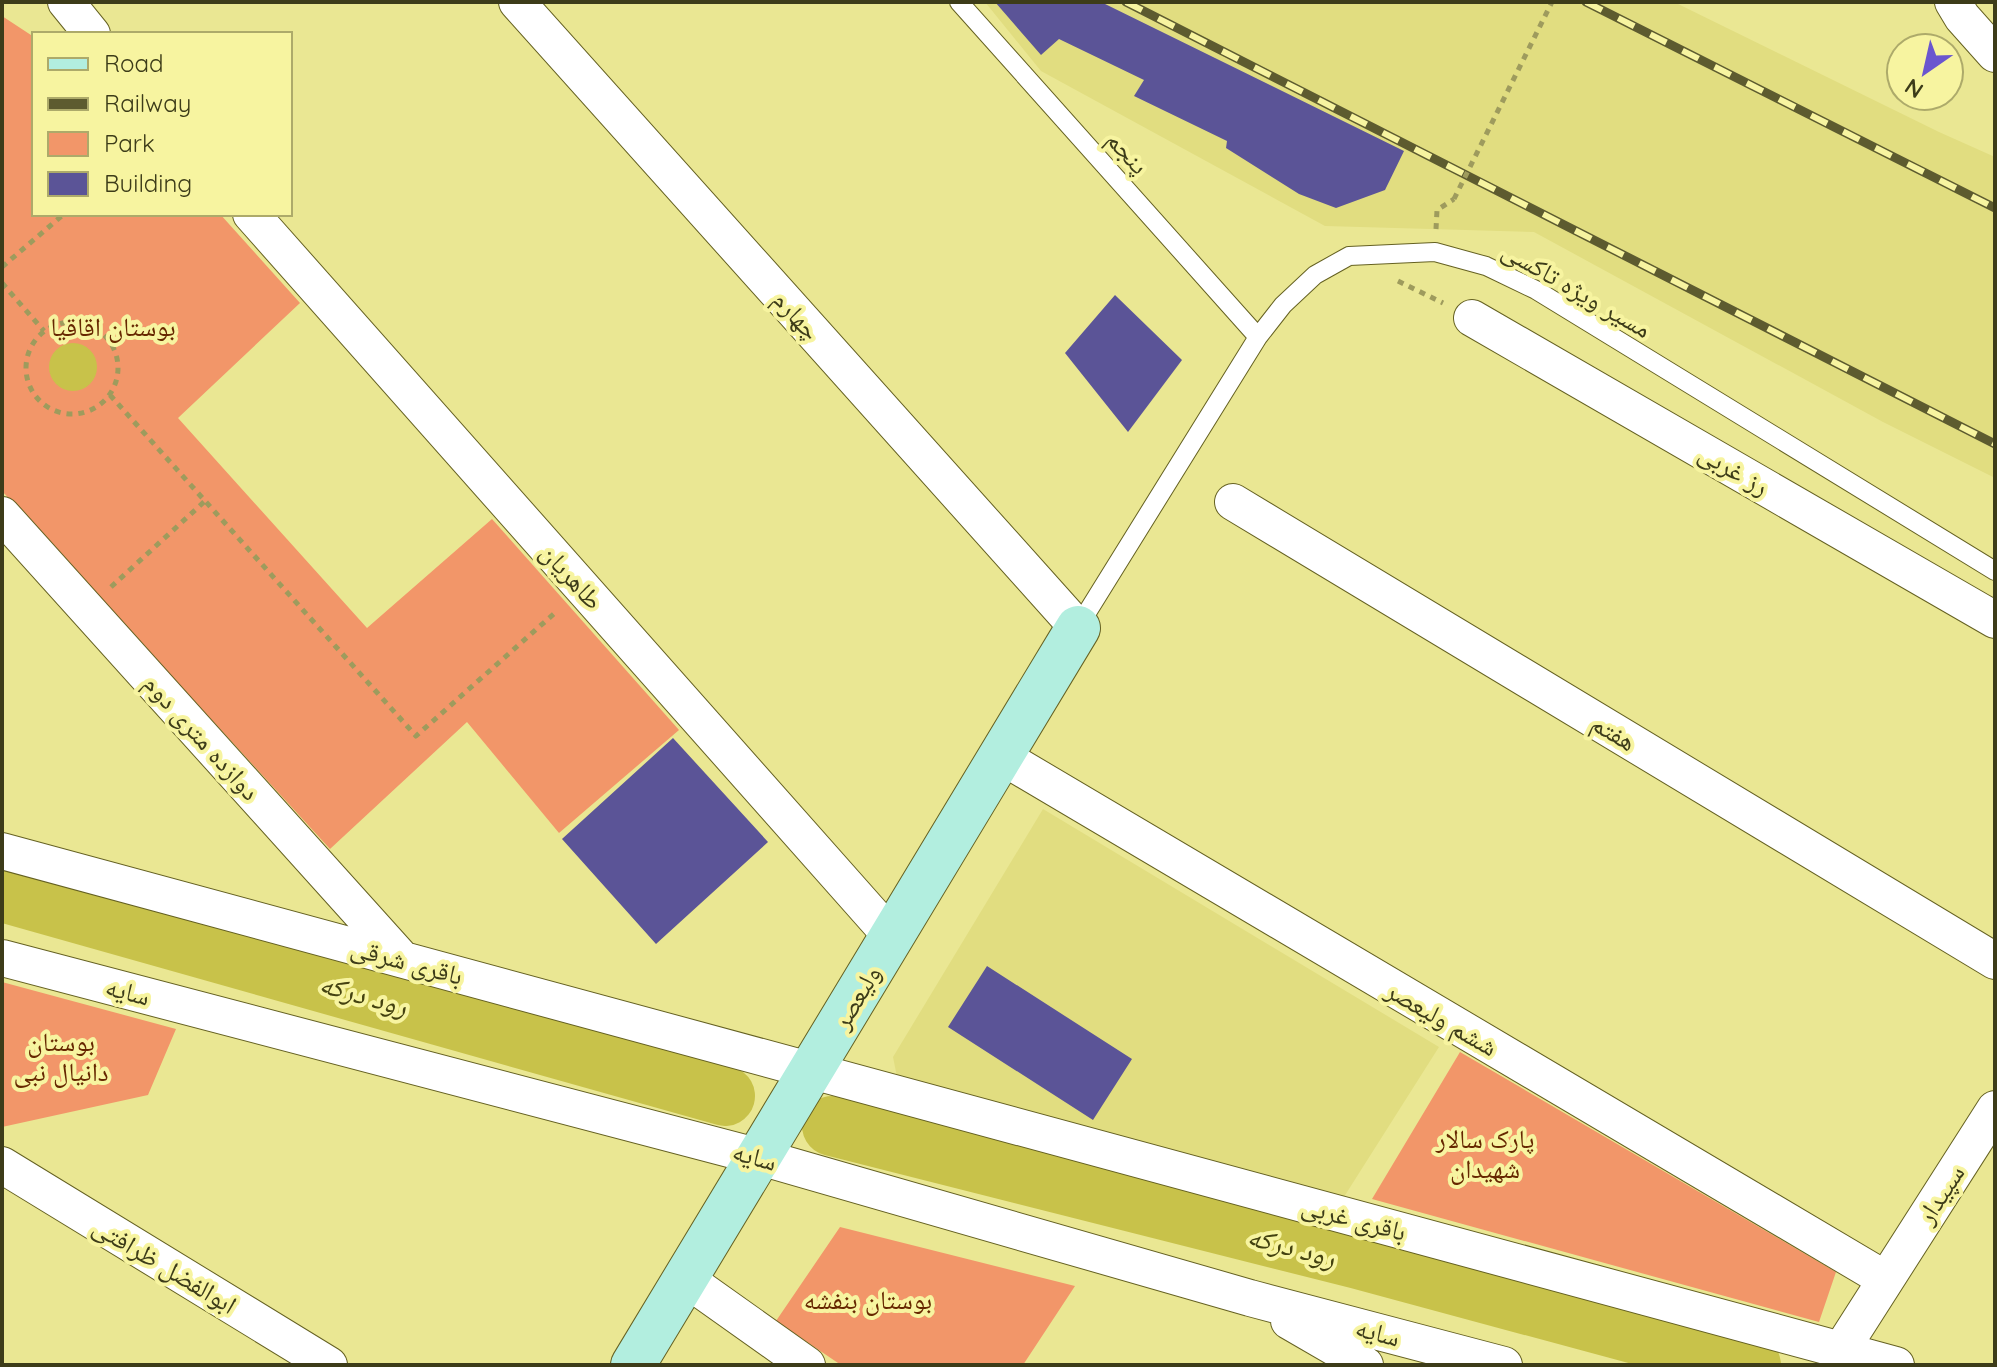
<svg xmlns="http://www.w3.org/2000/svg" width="1997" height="1367" viewBox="0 0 1997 1367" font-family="Quicksand,'Noto Naskh Arabic',sans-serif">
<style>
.built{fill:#e1dd80}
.green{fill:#f29669}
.water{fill:#c8c24a}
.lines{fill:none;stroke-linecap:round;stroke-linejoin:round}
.river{stroke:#c8c24a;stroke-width:60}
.building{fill:#5b5497}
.lane-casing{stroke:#656122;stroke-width:20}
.street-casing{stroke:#656122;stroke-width:38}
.secondary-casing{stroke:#656122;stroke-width:46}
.path{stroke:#9e9b5d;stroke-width:5;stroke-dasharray:6 6;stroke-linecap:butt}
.lane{stroke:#fff;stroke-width:18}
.street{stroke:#fff;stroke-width:36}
.secondary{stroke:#b2eedf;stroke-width:44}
.rail-casing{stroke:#5d5b2f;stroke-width:9}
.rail{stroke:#f7f4a0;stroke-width:6;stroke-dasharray:18;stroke-linecap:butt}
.path-bridge{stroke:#9e9b5d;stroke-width:5;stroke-dasharray:6 6;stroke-linecap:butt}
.labels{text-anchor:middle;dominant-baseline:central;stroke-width:8;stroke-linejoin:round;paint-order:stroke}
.street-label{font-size:26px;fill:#3d3c19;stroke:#f7f4a0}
.park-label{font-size:26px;fill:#662700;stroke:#f7f4a0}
.water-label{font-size:28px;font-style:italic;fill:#444210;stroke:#f7f4a0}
</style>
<rect width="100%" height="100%" fill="#eae793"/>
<!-- built -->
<path class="built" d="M985,2h689l265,130 56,25v321l-112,-56 -349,-190 -209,-6 -284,-155z
M1043,809l396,238 -97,153 -444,-118 -5,-25z"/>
<!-- green -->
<path class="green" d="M2,16l32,21v177h186l80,89 -122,115 189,210 125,-109 187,211 -120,103 -92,-111 -137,127 -328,-358z
M2,982l174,47 -28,66 -146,32z
M1460,1052l376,220 -17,50 -447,-123z
M840,1227l235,59 -52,79h-182l-65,-44z"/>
<!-- water -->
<path class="water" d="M49 367a24 24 0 1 1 48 0a24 24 0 1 1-48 0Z"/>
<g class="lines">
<!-- river -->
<path class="river" d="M2,892l723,204
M832,1126l526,133 393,106"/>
</g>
<!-- building -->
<path class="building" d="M995,2h106l303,149 -19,39 -49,18 -37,-14 -73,-46 1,-7 -93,-45 10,-16 -85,-41 -18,16z
M1115,295l67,65 -54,72 -63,-79z
M673,738l95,104 -112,102 -94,-105z
M987,966l145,93 -39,61 -145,-93z"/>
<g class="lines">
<defs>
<path id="lane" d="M959,2l299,335
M1078,627l180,-290 25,-32 32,-30 34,-19 86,-4 51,14 50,24 459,281"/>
<path id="street" d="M66,2l26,32
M517,2l561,626
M1953,2l9,15 33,37
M251,214l641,723
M1472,318l523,302
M1233,502l762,459
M2,515l400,444
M1001,756l884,523
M2,851l1894,514
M2,958l758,199 490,141 254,67
M2,1165l327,200
M686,1279l121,86
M1289,1321l76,44
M1841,1350l154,-241"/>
<path id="secondary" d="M633,1365l445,-737"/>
</defs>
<!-- lane casing -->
<use href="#lane" class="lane-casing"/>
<!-- street casing -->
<use href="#street" class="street-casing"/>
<!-- secondary casing -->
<use href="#secondary" class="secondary-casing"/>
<!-- path -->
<path class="path" d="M1436,229l1,-19 17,-11
M2,267l62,-53
M1398,281l45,22
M2,283l42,48
M26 368a46 46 0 1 1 92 0a46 46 0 1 1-92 0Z
M110,395l306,341 141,-125
M111,587l94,-86"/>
<!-- lane -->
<use href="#lane" class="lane"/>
<!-- street -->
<use href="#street" class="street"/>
<!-- secondary -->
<use href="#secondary" class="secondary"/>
<defs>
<path id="rail" d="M1126,2l869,442
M1586,2l409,206"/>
</defs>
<!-- rail casing -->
<use href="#rail" class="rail-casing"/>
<!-- rail -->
<use href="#rail" class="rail"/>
<!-- path-bridge -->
<path class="path-bridge" d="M1454,199l98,-197"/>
</g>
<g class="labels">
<!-- street labels -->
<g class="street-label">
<text transform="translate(1128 152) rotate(48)">پنجم</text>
<text transform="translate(1577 289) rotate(30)">مسیر ویژه تاکسی</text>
<text transform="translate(797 315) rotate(48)">چهارم</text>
<text transform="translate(1734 469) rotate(30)">رز غربی</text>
<text transform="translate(572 576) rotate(48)">طاهریان</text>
<text transform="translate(1614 732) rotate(31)">هفتم</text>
<text transform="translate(202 737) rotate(48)">دوازده متری دوم</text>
<text transform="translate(407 961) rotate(15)">باقری شرقی</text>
<text transform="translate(128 991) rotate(15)">سایه</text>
<text transform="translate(856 997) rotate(-59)">ولیعصر</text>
<text transform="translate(1442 1018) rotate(30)">ششم ولیعصر</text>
<text transform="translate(755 1156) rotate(16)">سایه</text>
<text transform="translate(1940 1194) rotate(-57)">سپیدار</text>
<text transform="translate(1354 1218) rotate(15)">باقری غربی</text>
<text transform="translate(165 1265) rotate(31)">ابوالفضل ظرافتی</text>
<text transform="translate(1378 1332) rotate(15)">سایه</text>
</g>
<!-- park labels -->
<g class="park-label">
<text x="113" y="326">بوستان اقاقیا</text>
<text x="61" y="1041">بوستان<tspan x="61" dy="30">دانیال نبی</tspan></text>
<text x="1485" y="1138">پارک سالار<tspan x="1485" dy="30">شهیدان</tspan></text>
<text x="868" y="1299">بوستان بنفشه</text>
</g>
<!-- water labels -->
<g class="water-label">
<text transform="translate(364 994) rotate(16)">رود درکه</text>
<text transform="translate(1292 1246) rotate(15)">رود درکه</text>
</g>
</g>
<!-- border -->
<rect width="1997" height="1367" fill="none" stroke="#3d3c19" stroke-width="8"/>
<!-- legend -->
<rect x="32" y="32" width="260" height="184" fill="#f7f4a0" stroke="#adaa6a" stroke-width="2"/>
<rect x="48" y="58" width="40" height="12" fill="#b2eedf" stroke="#adaa6a" stroke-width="2"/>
<text x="104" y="72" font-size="24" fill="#3d3c19">Road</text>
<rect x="48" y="98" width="40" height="12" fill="#5d5b2f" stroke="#adaa6a" stroke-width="2"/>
<text x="104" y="112" font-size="24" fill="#3d3c19">Railway</text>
<rect x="48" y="132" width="40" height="24" fill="#f29669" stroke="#adaa6a" stroke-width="2"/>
<text x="104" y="152" font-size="24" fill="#3d3c19">Park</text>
<rect x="48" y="172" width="40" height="24" fill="#5b5497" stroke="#adaa6a" stroke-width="2"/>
<text x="104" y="192" font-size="24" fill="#3d3c19">Building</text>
<!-- north arrow -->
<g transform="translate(1925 72) rotate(214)"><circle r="38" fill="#f7f4a0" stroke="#adaa6a" stroke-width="2"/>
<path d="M0-6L14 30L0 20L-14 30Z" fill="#6a56cf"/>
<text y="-12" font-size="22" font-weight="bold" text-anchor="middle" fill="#3d3c19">N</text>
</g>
</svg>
